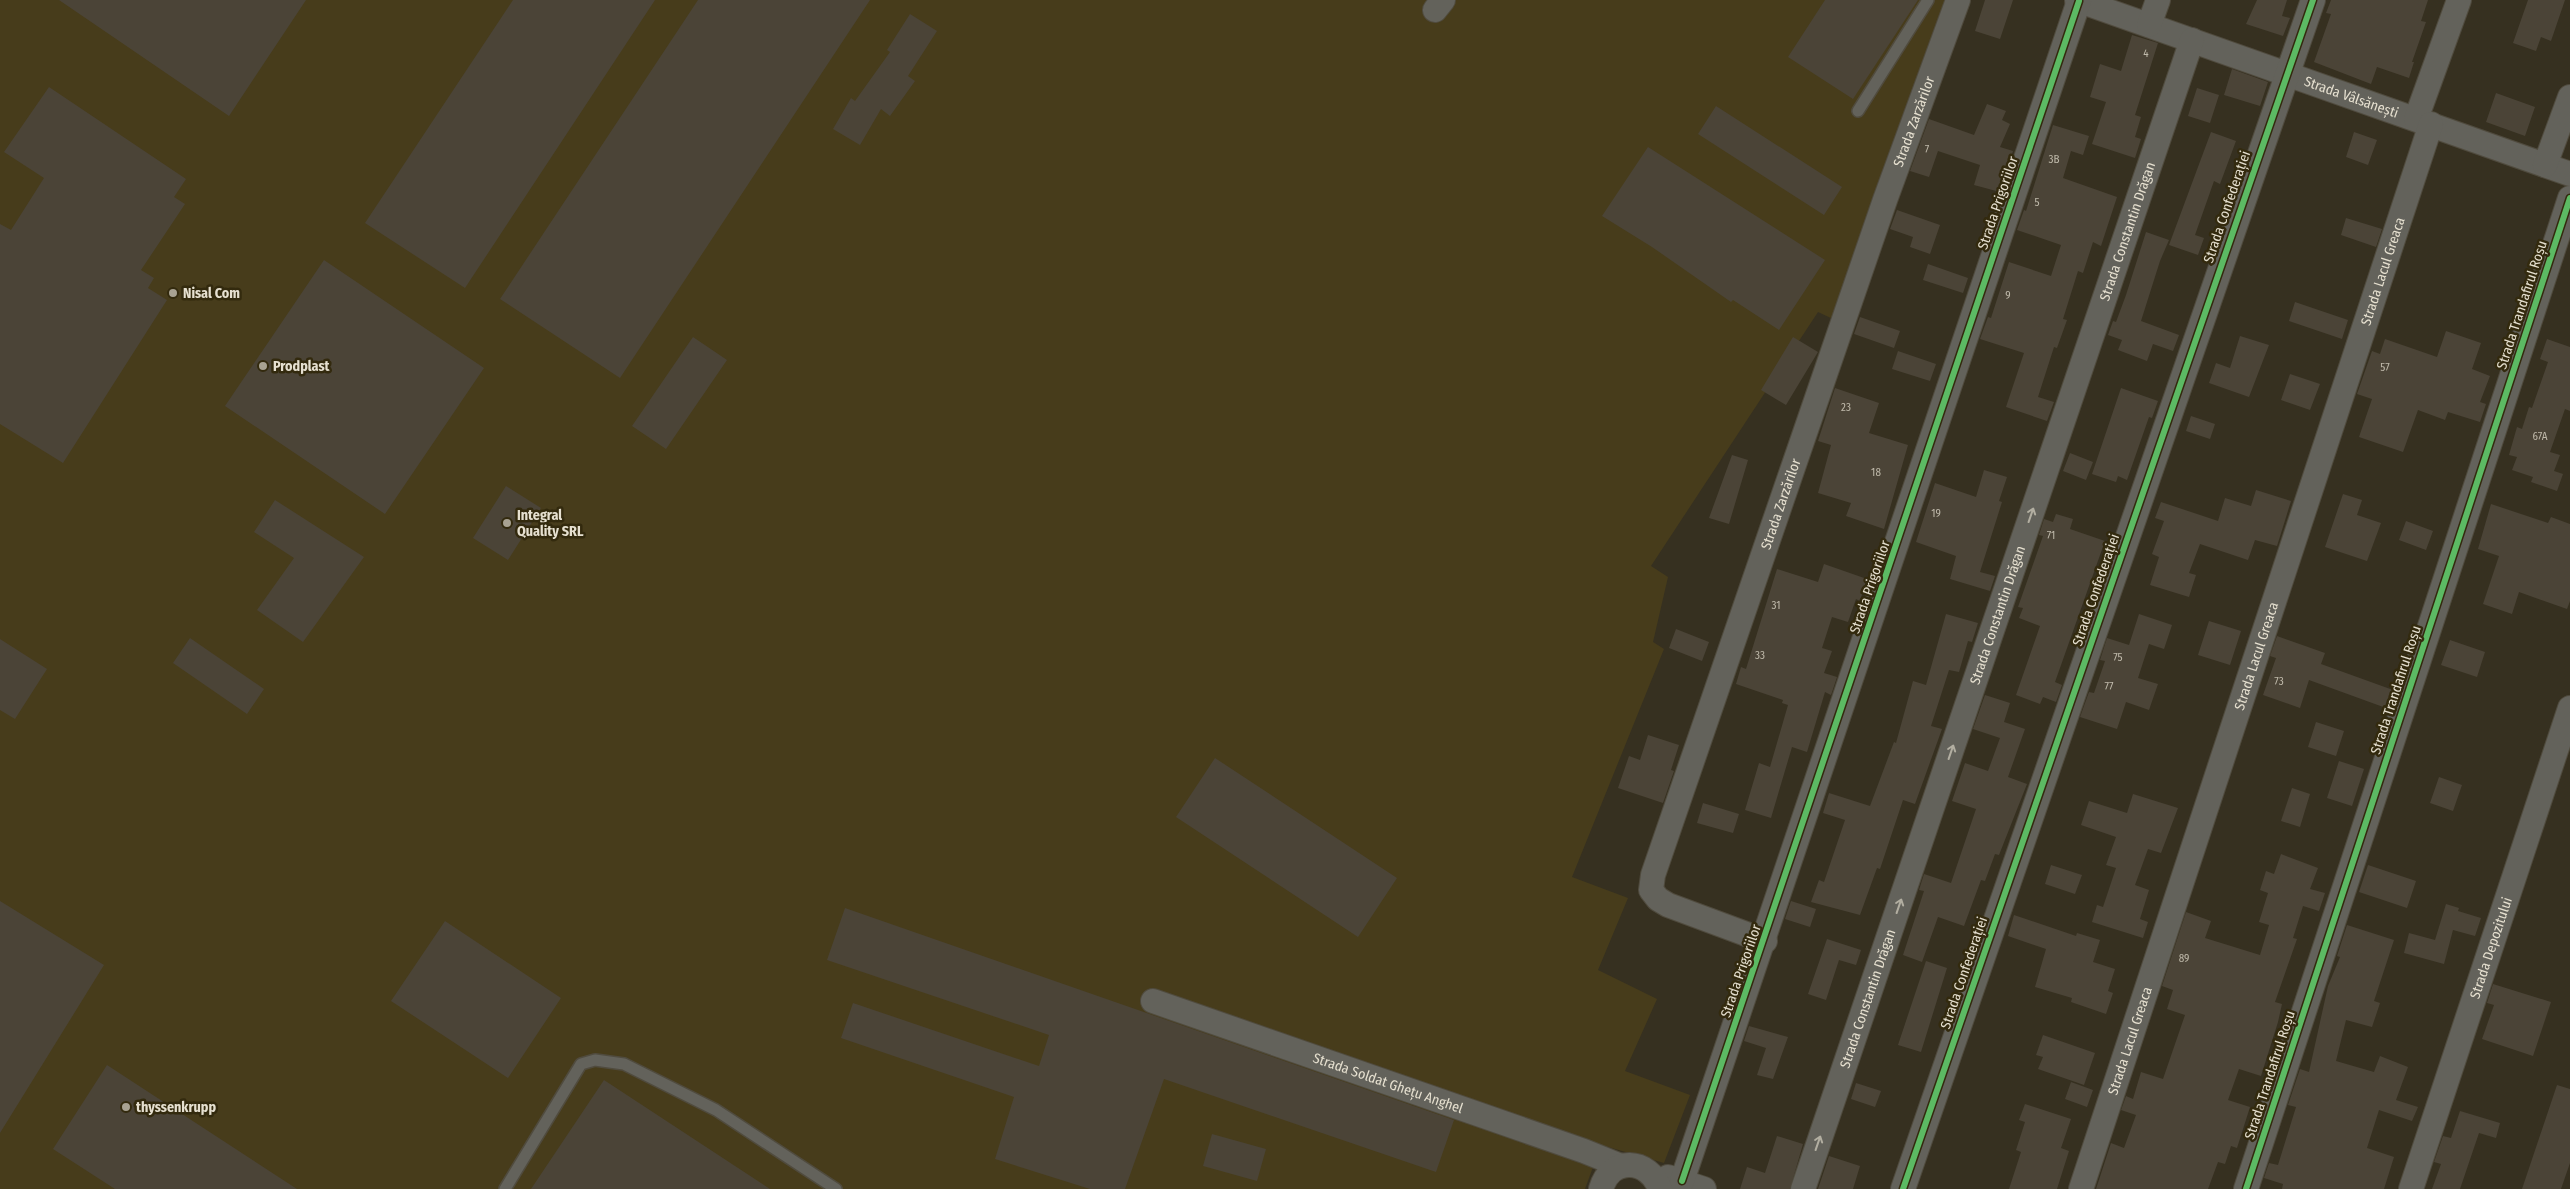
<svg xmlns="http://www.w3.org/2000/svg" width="2570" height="1189" viewBox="0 0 2570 1189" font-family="'Fira Sans Condensed',sans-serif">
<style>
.built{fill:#473c1b}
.building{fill:#4b4437}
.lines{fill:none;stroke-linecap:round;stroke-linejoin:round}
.service-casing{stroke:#504b3e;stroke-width:14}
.minor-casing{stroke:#504b3e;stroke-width:26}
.service{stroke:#63625b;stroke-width:11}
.minor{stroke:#63625b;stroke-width:24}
.cycleway-casing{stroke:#332a0e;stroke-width:9}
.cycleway{stroke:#5cba63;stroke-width:6}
.oneway{stroke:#b2aea1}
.poi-dot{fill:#a8a292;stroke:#332a0e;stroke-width:2}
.labels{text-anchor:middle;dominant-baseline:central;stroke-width:5;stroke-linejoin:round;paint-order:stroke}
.number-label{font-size:11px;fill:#bfb9aa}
.street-label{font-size:14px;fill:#e6e0d0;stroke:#332a0e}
.poi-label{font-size:14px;font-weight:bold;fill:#e6e0d0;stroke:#332a0e;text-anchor:start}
</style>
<rect width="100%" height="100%" fill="#363020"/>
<!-- built -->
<path class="built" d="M0,0h1950l-117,319 -15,-7 -167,254 17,11 -15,65 11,7 -92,228 56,21 -30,72 59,29 -32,72 65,24 -26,68 -63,-18 -16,44h-1585z"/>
<!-- building -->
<path class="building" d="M59,0h247l-77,116z
M513,0h142l-190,288 -100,-65z
M698,0h172l-250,378 -120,-79z
M1825,0h93l-65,99 -65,-42z
M1985,0h28l-13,39 -25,-8z
M2257,0h30l-5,16 8,2 -7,18 -37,-12z
M2331,0h97l-7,21 5,1 -14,40h2l-5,16 -32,-11 -6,17 -57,-22 17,-48 -5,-1z
M2528,0h37l-14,41 -10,-4 -5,14 -23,-8z
M910,14l27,17 -29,45 7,5 -25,35 -9,-7 -21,36 -27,-16 18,-31 4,3 35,-49 -3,-2z
M2132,35l26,8 -23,72 6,2 -6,20 6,2 -6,19 -43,-14 14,-42 -16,-5 10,-33 21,7z
M2232,69l36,13 -8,24 -36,-11z
M49,87l137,92 -12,18 11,7 -44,66 13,8 -6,10 19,12 -104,163 -63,-39v-200l11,6 33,-52 -40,-26z
M2197,88l22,7 -9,28 -22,-7z
M2496,93l39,14 -10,29 -39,-14z
M1987,104l19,7 -4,9 8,4 -10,23 13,4 -13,41 -26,-7 6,-20 -42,-14 -9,26 -19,-6 19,-52 45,16z
M1716,106l126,81 -18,28 -126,-81z
M2053,125l36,11 -6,19 -12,-4 -8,27 54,19 -16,49 -8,-4 -10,31 -5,-2 -15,48 4,1 -10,28 -3,-1 -16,50 16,5 -7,19 -41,-14 18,-54 -44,-14 8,-22 3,1 18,-56 42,14 10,-31 -44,-15 7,-20 2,1z
M2211,132l25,9 -16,43 -6,-3 -19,54 9,3 -6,17 -29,-10z
M2354,132l23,8 -9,25 -22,-8z
M1648,147l177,113 -46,70 -46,-30 -2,2 -79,-55 -50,-31z
M1897,210l43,15 -10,29 -20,-7 3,-10 -23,-8z
M2346,218l36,11 -6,18 -35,-12z
M2146,232l23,8 -9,21 -19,60 38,14 -6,16 -20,-7 -6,17 -29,-11 4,-10 -14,-5 5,-14 3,1 10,-27z
M324,260l160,108 -99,146 -160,-108z
M1928,264l40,14 -5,15 -40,-13z
M2295,302l53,18 -6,19 -53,-18z
M1860,317l40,14 -6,17 -40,-14z
M2446,331l35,12 -9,26 18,7 -10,26 6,2 -6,18 -32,-10 -3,8 -27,-10 -15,42 -44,-15 13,-38 -15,-5 15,-43 8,3 5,-15 52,18z
M2240,336l29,9 -20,52 -40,-14 7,-20 14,5z
M693,337l34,23 -61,89 -34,-23z
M1793,337l25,15 -32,53 -25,-15z
M2547,339l23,8v64l-5,-2 -15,43 10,3 -6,16 9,3 -6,17 -26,-9 2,-5 -21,-7 5,-13 -8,-2 8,-28 5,2 7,-22 3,1 16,-46 -8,-3z
M1898,351l38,13 -6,17 -38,-12z
M2290,374l30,10 -10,26 -29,-10z
M1835,388l44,15 -10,30 39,12 -24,84 -38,-13 5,-13 -33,-10 13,-48 -13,-4z
M2121,388l37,13 -6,17 -3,-1 -22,63 -9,-4 -2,6 -24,-8z
M2191,416l24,8 -5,15 -24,-8z
M2070,453l23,9 -7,18 -23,-9z
M1732,455l16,5 -19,64 -20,-6z
M1984,470l23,7 -8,24 3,1 -22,70 15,4 -5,15 -40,-12 6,-23 -40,-14 19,-59 41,14z
M506,486l35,22 -33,52 -35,-22z
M2256,490l35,11 -14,45 -22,-6 -7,20 -48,-16 -11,29 7,2 -7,22 -39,-12 9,-28 -7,-3 12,-33 -9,-3 6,-16 57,19 7,-23 26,8z
M2343,494l19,6 -5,15 24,8 -14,38 -42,-14z
M275,500l89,57 -61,85 -46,-32 37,-52 -40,-26z
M2491,504l57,19 3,-6 19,7v77l-3,8 -48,-17 -7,22 -29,-10 16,-48 -21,-7z
M2056,514l17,5 -3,10 35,12 -50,141 7,3 -6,17 -13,-5 -3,7 -24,-9 24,-69 -21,-8 4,-10 -5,-1 25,-71 -4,-1 5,-16 9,3z
M2406,521l27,10 -7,19 -27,-10z
M1824,564l43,15 -7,22 -4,-2 -8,23 -16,-5 -10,31 10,3 -8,22 13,4 -6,18 -6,-3 -18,60 -15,-5 -21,71 -26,-8 14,-47 11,4 18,-62 -6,-2 1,-3 -47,-16 5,-17 5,2 31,-100 41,13z
M1946,614l32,9 -6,19 -4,-1 -9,31 -10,-2 -18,56 11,3 -27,75 -12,-4 -23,69 -3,-1 -17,47 -49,-13 8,-22 5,2 21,-62 -22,-7 6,-20 41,13 24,-64 2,1 17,-62 13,4z
M2139,614l33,11 -8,24 -15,-5 -11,34 20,6 -9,26 -23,-8 -9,27 -37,-12 9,-25 5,1 11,-32 -5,-1 7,-22 22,7z
M2209,621l32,10 -11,34 -32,-10z
M1676,629l33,13 -7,19 -33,-13z
M2277,636l48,17 -4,11 72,26 -7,18 -77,-28 -9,28 -37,-13 13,-37 -6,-2z
M190,638l74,51 -17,25 -74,-51z
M0,639l47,30 -32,50 -15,-9z
M2450,640l35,12 -8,25 -36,-12z
M1985,695l25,8 -6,19 21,7 -17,48 19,7 -28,71 -4,-1 -10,27 -4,-1 -17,46 -26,-9 -16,45 -19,-7 21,-64 -5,-1 5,-16 27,9 25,-74 -24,-8 13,-38 23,8 12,-33 -27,-9z
M2316,722l28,9 -8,25 -28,-9z
M1648,735l31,10 -8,25 3,1 -11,32 -45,-15 11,-32 11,4z
M1215,758l182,120 -39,59 -182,-120z
M2339,761l25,8 -12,37 -25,-8z
M2439,777l23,8 -9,26 -23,-8z
M2292,788l18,6 -10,33 -19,-6z
M2133,794l45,14 -17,45 -13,-4 -13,36 14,5 -9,29 8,3 -5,16 -51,-16 5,-17 6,2 13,-39 -10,-3 10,-28 -35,-12 8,-24 38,12z
M1703,803l36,11 -6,19 -36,-10z
M2281,854l37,14 -8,21 15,4 -6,18 -16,-5 -10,32 4,1 -22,63 7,2 -4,18 -17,54 -22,-7 -11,31 22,7 -13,41 -6,-2 -6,18 -7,-2 -10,27h-112l15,-46 13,5 12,-33 -15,-5 5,-14 7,3 8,-27 22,7 22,-64 -18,-6 6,-19 -11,-4 24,-74 25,9 -6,17 55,17 9,-30 -10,-3 9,-29 -8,-3 6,-19 8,3z
M2051,865l31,10 -7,19 -30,-10z
M2368,865l48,16 -9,27 -48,-16z
M0,901l104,64 -104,168z
M1791,901l25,8 -6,18 -25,-8z
M2446,904l13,4 -1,3 23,7 -6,18 -22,-6 -9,34 -40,-11 5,-20 26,7z
M845,908l609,212 -18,52 -272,-93 -39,110h-35l-95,-30 19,-62 -173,-59 12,-35 186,63 10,-31 -222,-75z
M2014,915l62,21 1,-3 23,7 -7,22 22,7 -7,22 5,2 -7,21 -35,-12 1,-4 -37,-11 11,-38 -38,-13z
M445,921l116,77 -53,80 -117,-77z
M2347,925l47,15 -20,61 6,2 -8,24 -26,-7 -10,41 38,11 6,-16 28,11 -12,33 22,7 -6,14 -33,-11 -12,38 27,9 -10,32h-102l1,-5 -19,-6 5,-15 9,2 18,-58 -8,-2 12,-36 9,3 19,-86 12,-29 -3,-1z
M1827,939l34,11 -5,15 -17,-5 -13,40 -18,-6z
M1926,961l21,7 -26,84 -23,-7z
M2493,984l58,18 -18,54 -51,-17 12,-34 -7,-2z
M1749,1026l39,11 -15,42 -16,-4 9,-27 -22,-7z
M2043,1035l52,18 -11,32 -46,-16 5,-12 -7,-2z
M107,1065l190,124h-182l-62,-40z
M604,1080l166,109h-239z
M2071,1082l22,8 -6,17 -22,-8z
M1856,1083l25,8 -6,16 -24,-8z
M2557,1085l13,4v74l-9,26h-39z
M2025,1104l46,15 -10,29 8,3 -12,38h-48l12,-37 -5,-2 9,-28 -6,-2z
M2460,1111l40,12 -4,15 -17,-5 -19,56h-28l9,-25 -7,-2 9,-26 8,2z
M1212,1134l54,15 -9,32 -54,-15z
M1777,1136l26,8 -13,45h-50l7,-22 18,6z
M1829,1156l31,10 -7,23h-35z"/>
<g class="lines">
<defs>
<path id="service" d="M1858,111l70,-111
M505,1189l76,-125 14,-4 29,4 92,46 120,79"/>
<g id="minor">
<path id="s1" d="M2077,0l493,174"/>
<path d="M1435,10l8,-10"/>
<path d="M2149,25l9,-25"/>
<path d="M2416,119l43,-119"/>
<path d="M2545,165l25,-68"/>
<path id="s2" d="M1765,941l-97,-36 -10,-6 -7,-9 2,-15 232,-675 73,-200"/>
<path id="s3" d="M1153,1001l431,150 37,15"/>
<path d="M1668,1177l36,12"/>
<path d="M1682,1181l397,-1180"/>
<path d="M1601,1189c9,-33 48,-31 59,0"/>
<path id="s4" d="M1803,1189l389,-1149"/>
<path d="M1903,1189l410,-1189"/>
<path id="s5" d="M2081,1189l350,-1065"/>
<path d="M2246,1189l324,-991"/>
<path id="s6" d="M2411,1189l159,-481"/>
</g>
</defs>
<!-- service casing -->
<use href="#service" class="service-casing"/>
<!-- minor casing -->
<use href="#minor" class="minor-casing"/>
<!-- service -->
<use href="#service" class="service"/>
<!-- minor -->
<use href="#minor" class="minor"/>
<defs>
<path id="cycleway" d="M1682,1181l397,-1180
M1903,1189l410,-1189
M2246,1189l324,-991"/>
</defs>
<!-- cycleway casing -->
<use href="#cycleway" class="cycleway-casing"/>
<!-- cycleway -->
<use href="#cycleway" class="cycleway"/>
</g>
<!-- one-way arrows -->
<defs><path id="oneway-shaft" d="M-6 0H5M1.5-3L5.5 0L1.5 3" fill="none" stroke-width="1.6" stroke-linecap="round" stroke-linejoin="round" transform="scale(1.25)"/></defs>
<g class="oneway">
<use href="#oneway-shaft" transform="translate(2031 515) rotate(-71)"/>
<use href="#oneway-shaft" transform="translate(1951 752) rotate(-71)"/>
<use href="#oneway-shaft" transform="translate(1899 906) rotate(-71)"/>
<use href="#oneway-shaft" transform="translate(1818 1143) rotate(-71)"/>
</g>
<!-- markers -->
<g class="poi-dot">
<circle cx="173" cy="293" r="5"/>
<circle cx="263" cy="366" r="5"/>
<circle cx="507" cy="523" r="5"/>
<circle cx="126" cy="1107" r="5"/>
</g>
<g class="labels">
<!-- number labels -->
<g class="number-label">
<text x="2146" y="53">4</text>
<text x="1927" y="149">7</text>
<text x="2054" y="159">3B</text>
<text x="2037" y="202">5</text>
<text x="2008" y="295">9</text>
<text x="2385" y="367">57</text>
<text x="1846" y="407">23</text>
<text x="2540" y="436">67A</text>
<text x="1876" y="472">18</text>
<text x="1936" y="513">19</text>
<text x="2051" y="535">71</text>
<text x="1776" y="605">31</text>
<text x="1760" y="655">33</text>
<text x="2118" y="657">75</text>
<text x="2279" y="681">73</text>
<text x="2109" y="686">77</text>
<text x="2184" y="958">89</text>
</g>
<!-- street labels -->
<g class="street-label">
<text stroke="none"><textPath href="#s1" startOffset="291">Strada Vâlsănești</textPath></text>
<text stroke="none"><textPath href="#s2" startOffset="939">Strada Zarzărilor</textPath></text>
<text transform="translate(1998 203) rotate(-71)">Strada Prigoriilor</text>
<text transform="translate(2227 207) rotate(-71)">Strada Confederației</text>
<text stroke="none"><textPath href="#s4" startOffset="1011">Strada Constantin Drăgan</textPath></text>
<text stroke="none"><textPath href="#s5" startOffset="966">Strada Lacul Greaca</textPath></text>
<text transform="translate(2522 305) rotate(-72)">Strada Trandafirul Roșu</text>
<text stroke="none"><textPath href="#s2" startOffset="534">Strada Zarzărilor</textPath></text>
<text transform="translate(1870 587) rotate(-71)">Strada Prigoriilor</text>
<text transform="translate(2096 590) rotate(-71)">Strada Confederației</text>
<text stroke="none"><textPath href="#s4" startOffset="606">Strada Constantin Drăgan</textPath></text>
<text stroke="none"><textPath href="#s5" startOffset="561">Strada Lacul Greaca</textPath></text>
<text transform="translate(2396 690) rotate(-72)">Strada Trandafirul Roșu</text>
<text stroke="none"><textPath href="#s6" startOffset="254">Strada Depozitului</textPath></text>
<text transform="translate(1741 971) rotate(-71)">Strada Prigoriilor</text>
<text transform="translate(1964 973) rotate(-71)">Strada Confederației</text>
<text stroke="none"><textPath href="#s4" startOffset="201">Strada Constantin Drăgan</textPath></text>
<text stroke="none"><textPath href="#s5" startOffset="156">Strada Lacul Greaca</textPath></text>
<text transform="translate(2270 1075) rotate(-72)">Strada Trandafirul Roșu</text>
<text stroke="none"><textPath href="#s3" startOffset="249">Strada Soldat Ghețu Anghel</textPath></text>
</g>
<!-- poi labels -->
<g class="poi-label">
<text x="183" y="293">Nisal Com</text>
<text x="273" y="366">Prodplast</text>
<text x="517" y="515">Integral<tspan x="517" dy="16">Quality SRL</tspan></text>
<text x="136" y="1107">thyssenkrupp</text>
</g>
</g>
</svg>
